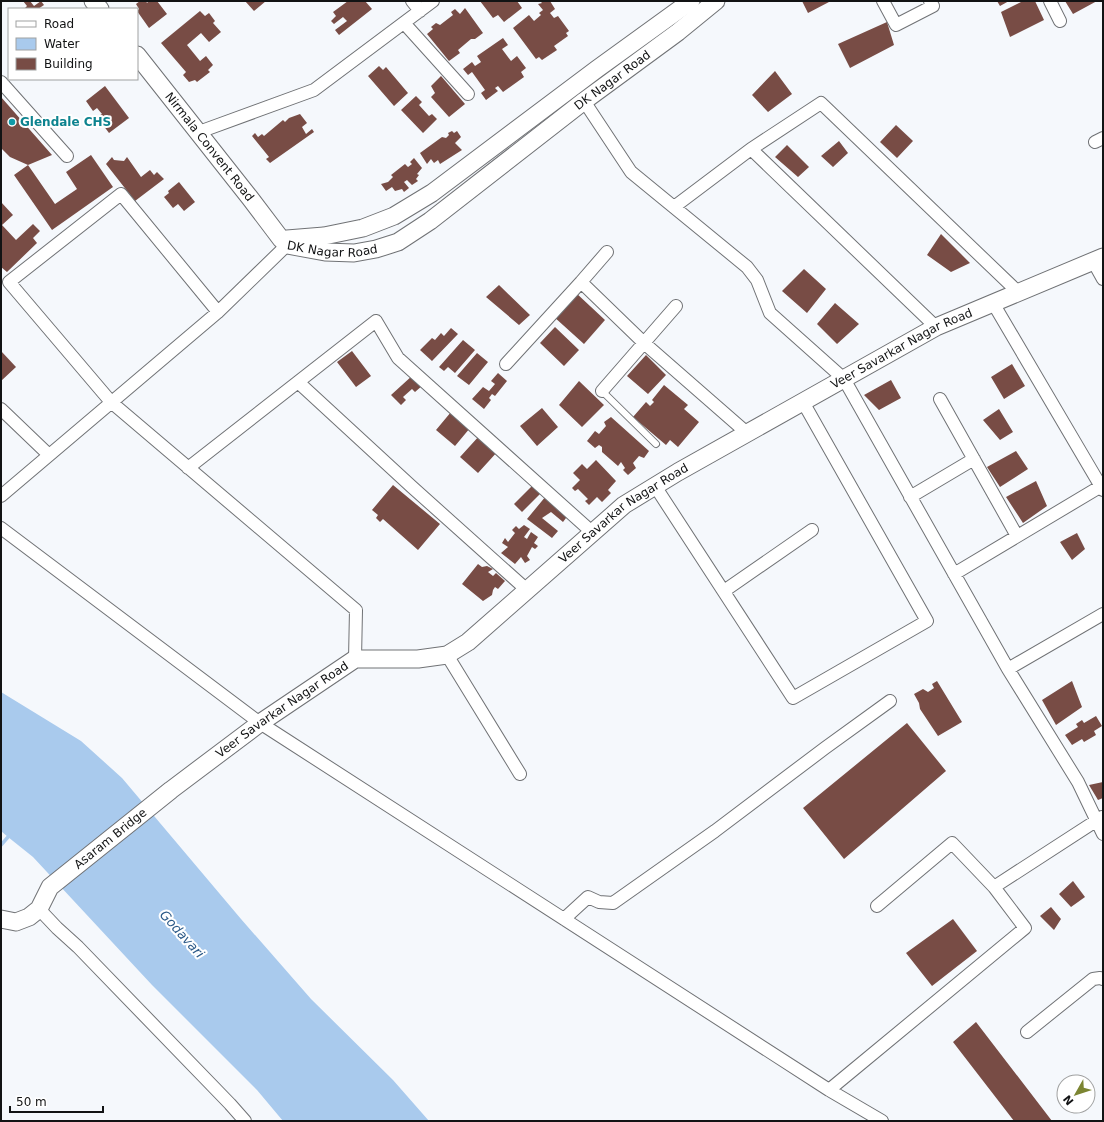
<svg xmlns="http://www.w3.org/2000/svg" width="1104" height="1122" viewBox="0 0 1104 1122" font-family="'DejaVu Sans',sans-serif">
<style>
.water{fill:#a9caed}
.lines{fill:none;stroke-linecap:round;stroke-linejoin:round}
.stream{stroke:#a9caed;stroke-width:3.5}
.building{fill:#784c45}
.lane-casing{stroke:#707275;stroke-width:8}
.street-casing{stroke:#707275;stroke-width:14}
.secondary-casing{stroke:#707275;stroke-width:19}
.lane{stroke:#fff;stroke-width:6}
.street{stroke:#fff;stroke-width:12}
.secondary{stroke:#fff;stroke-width:17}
.culture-dot{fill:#0f9aa8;stroke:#fff;stroke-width:1.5}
.labels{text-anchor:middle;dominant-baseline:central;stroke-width:4;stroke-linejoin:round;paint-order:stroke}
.street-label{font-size:12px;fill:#121314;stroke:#fff}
.culture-label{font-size:12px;font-weight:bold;fill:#0d838f;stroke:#fff;text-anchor:start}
.water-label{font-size:13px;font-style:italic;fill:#2c5a88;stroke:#fff}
</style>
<rect width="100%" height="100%" fill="#f5f8fc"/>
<!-- water -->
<path class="water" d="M1,692l80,49 41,37 119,141 70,80 82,81 36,41h-146l-26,-31 -105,-105 -119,-128 -25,-20 -7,-6z"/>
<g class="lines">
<!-- stream -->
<path class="stream" d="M1,845l7,-8"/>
</g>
<!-- building -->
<path class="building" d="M23,1h7l4,5 7,-5 3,4 -6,4h-14l3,-3z
M140,1h6l1,2 2,-2h8l10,13 -18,14 -12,-17 2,-2 -3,-5z
M245,1h21l-12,10z
M348,1h17l7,8 -33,26 -4,-5 12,-9 -4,-4 -9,7 -3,-3 5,-5 -3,-4z
M480,1h37l5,7 -18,14 -6,-7 -5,3z
M540,1h10l5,8 -5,4 4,5 4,-2 11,15 -3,2 2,3 -14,10 3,4 -15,10 -3,-3 -3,2 -23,-31 16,-13 5,6 7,-6 -2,-2 4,-3 -5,-6 4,-1z
M802,1h26l1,1 -21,11z
M997,1h12l-9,5z
M1023,1h12l9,19 -34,17 -9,-25z
M1065,1h32l-24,13z
M465,8l18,25 -8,6h-4l-13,11 2,3 -11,8 -22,-27 6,-5 -2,-2 5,-4 4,2 13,-10 -2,-3 4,-3 5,5z
M200,11l5,5 4,-3 6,8 -2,2 8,9 -12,10 -8,-9 -14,12 13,16 6,-5 7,9 -5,5 2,2 -13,10 -2,-2 -6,2 -6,-7 3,-3 -25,-29z
M887,22l7,23 -44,23 -12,-24z
M503,38l5,7 -6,4 9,12 6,-5 9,12 -5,4 3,5 -21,15 -5,-6 -3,2 3,3 -12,9 -5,-7 4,-3 -13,-18 -4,3 -5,-6 9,-7 3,4 6,-4 -4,-6z
M379,66l4,4 3,-3 22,26 -14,13 -26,-30z
M775,71l17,23 -24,18 -16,-17z
M441,76l24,28 -16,13 -18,-20 4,-4 -4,-7z
M105,86l24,32 -20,15 -12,-16 5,-3 -5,-6 -4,3 -7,-10z
M416,96l6,6 -3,3 10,11 3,-2 5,5 -14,14 -22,-23z
M1,97l51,58 -24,10 -18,-8 -9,-9z
M300,114l7,9 -5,4 4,7 6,-5 2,3 -44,31 -4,-4 3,-2 -17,-21 3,-3 3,4 4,-3 2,2 19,-16 2,2 4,-4z
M896,125l17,16 -16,17 -17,-16z
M452,131l2,2 3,-2 4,6 -6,6 7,7 -22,14 -2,-4 -4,3 -3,-4 -4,5 -7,-11 22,-16 4,1 3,-3 -1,-2z
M839,141l9,12 -15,14 -12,-11z
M787,145l22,22 -11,10 -23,-20z
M91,155l22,32 -61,43 -38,-55 14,-10 27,39 22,-15 -11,-17z
M112,157l2,3 10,1 3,-4 14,20 9,-7 4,5 3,-3 7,7 -29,22 -29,-37z
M414,158l8,10 -5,6 2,1 -3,4 2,2 -6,4 -5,-5 -3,2 5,6 -5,4 -2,-3 -7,2 -3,-4 -6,4 -5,-7 7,-2 5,-5 -2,-2 14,-11 3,3 4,-3 -2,-2z
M179,182l16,20 -11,9 -6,-7 -5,4 -9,-11 5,-4 -1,-2z
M1,202l12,13 -11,10 14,15 17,-16 7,7 -7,7 4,5 -30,29 -6,-5z
M941,234l29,29 -19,9 -24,-17z
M804,269l22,20 -19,24 -25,-22z
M499,285l31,30 -11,10 -33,-28z
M575,292l30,28 -21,24 -31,-28z
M835,303l24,21 -22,20 -20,-20z
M555,327l24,23 -15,16 -24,-23z
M451,328l7,6 -26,27 -12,-11 12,-12 3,2 6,-7 3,3z
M463,340l12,10 -20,23 -7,-6 -4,4 -5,-4z
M1,351l15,16 -15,14z
M352,351l19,25 -15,11 -19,-25z
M477,353l11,9 -19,23 -12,-9z
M646,355l20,20 -18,19 -21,-18z
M1012,364l13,22 -21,13 -13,-22z
M498,373l9,8 -12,15 -3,-2 -3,4 2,2 -7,9 -12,-10 11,-12 6,4 6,-7 -4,-3z
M413,375l10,10 -8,7 -3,-3 -9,8 3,3 -5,5 -10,-10z
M891,380l10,18 -22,12 -15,-15z
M579,381l25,24 -22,22 -23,-22z
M664,385l24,20 -4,4 15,13 -21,25 -8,-7 -4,5 -33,-28 13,-15 4,4 4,-4 -2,-2z
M542,408l16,19 -21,19 -17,-20z
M999,409l14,23 -13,8 -17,-20z
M451,412l19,16 -15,18 -19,-16z
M611,417l38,34 -5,7 -5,-2 -6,7 3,5 -8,7 -5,-5 2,-2 -4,-6 -3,4 -16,-14v-5l-3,-2 -4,3 -8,-7 8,-10 4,3 7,-8 -2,-4z
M480,435l18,16 -20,22 -18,-16z
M1016,451l12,18 -28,18 -13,-20z
M596,460l20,21 -8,9 3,3 -9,9 -5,-5 -8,8 -4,-4 3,-2 -10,-10 -3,2 -3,-3 8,-8 -7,-7 9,-9 5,5z
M1036,481l11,25 -24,17 -17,-26z
M534,484l8,8 -20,20 -8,-8z
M393,485l47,39 -22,26 -35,-31 -3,3 -4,-4 2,-3 -6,-5z
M546,496l23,18 -6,8 -12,-10 -9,6 16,13 -6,7 -25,-19z
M524,525l6,4 -6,8 3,2 4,-7 7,5 -4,6 4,3 -3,3 -3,-2 -5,9 3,4 -5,3 -4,-6 -6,7 -14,-11 7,-6 -6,-4 3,-5 3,4 7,-9 -3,-3 4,-4 3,3z
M1077,533l8,16 -13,11 -12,-18z
M478,564l4,3 5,-1 6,3 -5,3 5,4 3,-3 9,8 -7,8 -3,-2 -2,3 -1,5 -9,6 -21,-17z
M937,681l25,41 -24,14 -18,-27 -1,-6 -5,-9 9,-5 5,3 6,-4 -2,-4z
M1072,681l10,26 -26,18 -14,-25z
M1096,716l6,10 -8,5 2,4 -12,7 -2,-3 -10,6 -7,-10 13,-8 -2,-3 6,-4 2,3z
M907,723l39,48 -102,88 -41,-51z
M1103,782v16l-5,2 -9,-15z
M1073,881l12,16 -14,10 -12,-13z
M1051,907l10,12 -7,11 -14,-14z
M953,919l24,32 -45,35 -26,-33z
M976,1022l76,99h-38l-61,-79z"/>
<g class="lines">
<defs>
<path id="lane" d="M602,391l54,53"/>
<path id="street" d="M412,1l8,10
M883,1l13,24 37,-19 -3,-5
M1050,1l10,20
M404,23l64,71
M1,82l66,74
M584,101l47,71 116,95 10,13 13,33 74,66 164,290 70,113 25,52
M199,132l115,-42 119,-89
M1095,142l8,-4
M674,207l77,-58
M1093,261l10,18
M581,282l63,61 103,90
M993,303l110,187
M218,312l-97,-118 -112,88 102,120 245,208 -1,49
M936,327l-185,-178 70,-46 198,190
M506,364l75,-82 26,-30
M298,382l114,105 115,103
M602,391l74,-85
M940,399l77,137
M1,409l48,46
M188,468l188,-147 22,37 195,175
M655,486l138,212 134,-77 -124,-219
M1,496l217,-184 69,-67
M910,497l64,-38
M1,528l259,195 569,367 53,31
M954,574l149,-89
M724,591l88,-61
M447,655l73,119
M1008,669l95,-55
M877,906l75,-63 42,44
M39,909l18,19 21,19 152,157 15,17
M564,919l24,-22 11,5 14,1 102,-72 110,-83 65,-47
M1027,1032l66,-53 7,-1 3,1
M829,1090l196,-162 -31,-41 108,-70"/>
<g id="secondary">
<path d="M93,1l7,8"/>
<path id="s1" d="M137,55l113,143 31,41 6,6 38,7 29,1 22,-4 22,-7 32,-21 154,-120 94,-69 38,-31"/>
<path d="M287,239l37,-3 39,-8 31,-12 38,-23 165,-124 94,-68"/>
<path id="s2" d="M1,919l15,3 13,-5 10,-8 11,-22 121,-97 89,-67 95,-64h63l29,-4 21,-13 156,-137 54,-33 258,-145 167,-70"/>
</g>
</defs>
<!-- lane casing -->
<use href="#lane" class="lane-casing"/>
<!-- street casing -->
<use href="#street" class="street-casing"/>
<!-- secondary casing -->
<use href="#secondary" class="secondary-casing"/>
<!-- lane -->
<use href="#lane" class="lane"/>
<!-- street -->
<use href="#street" class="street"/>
<!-- secondary -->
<use href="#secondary" class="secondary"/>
</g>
<!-- markers -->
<circle class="culture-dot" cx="12" cy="122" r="4"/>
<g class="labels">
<!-- street labels -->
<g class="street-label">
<text stroke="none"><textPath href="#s1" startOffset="624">DK Nagar Road</textPath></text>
<text stroke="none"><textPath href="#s1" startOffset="117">Nirmala Convent Road</textPath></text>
<text stroke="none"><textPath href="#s1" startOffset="288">DK Nagar Road</textPath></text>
<text stroke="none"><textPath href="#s2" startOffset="1091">Veer Savarkar Nagar Road</textPath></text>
<text stroke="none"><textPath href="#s2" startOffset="767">Veer Savarkar Nagar Road</textPath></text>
<text stroke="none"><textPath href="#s2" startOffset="359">Veer Savarkar Nagar Road</textPath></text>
<text stroke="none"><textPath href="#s2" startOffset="144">Asaram Bridge</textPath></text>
</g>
<!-- culture labels -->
<g class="culture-label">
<text x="20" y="122">Glendale CHS</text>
</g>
<!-- water labels -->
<g class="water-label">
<text transform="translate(182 934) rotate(48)">Godavari</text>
</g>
</g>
<!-- border -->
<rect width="1104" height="1122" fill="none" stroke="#121314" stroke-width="4"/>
<!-- legend -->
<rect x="8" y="8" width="130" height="72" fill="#ffffff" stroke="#a0a1a1"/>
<rect x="16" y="21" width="20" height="6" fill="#ffffff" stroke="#a0a1a1"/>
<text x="44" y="28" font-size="12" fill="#121314">Road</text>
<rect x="16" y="38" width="20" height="12" fill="#a9caed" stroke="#a0a1a1"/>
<text x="44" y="48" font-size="12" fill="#121314">Water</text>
<rect x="16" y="58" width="20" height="12" fill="#784c45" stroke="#a0a1a1"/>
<text x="44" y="68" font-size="12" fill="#121314">Building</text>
<!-- north arrow -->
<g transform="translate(1076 1094) rotate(231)"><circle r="19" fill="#ffffff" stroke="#a0a1a1"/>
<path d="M0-3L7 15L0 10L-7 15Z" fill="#7c8532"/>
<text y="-6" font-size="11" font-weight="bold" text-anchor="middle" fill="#121314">N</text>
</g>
<!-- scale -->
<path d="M10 1106v6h93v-6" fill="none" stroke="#121314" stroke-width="2"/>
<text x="16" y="1106" font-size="12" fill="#121314" stroke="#ffffff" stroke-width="3" paint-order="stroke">50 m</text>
</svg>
